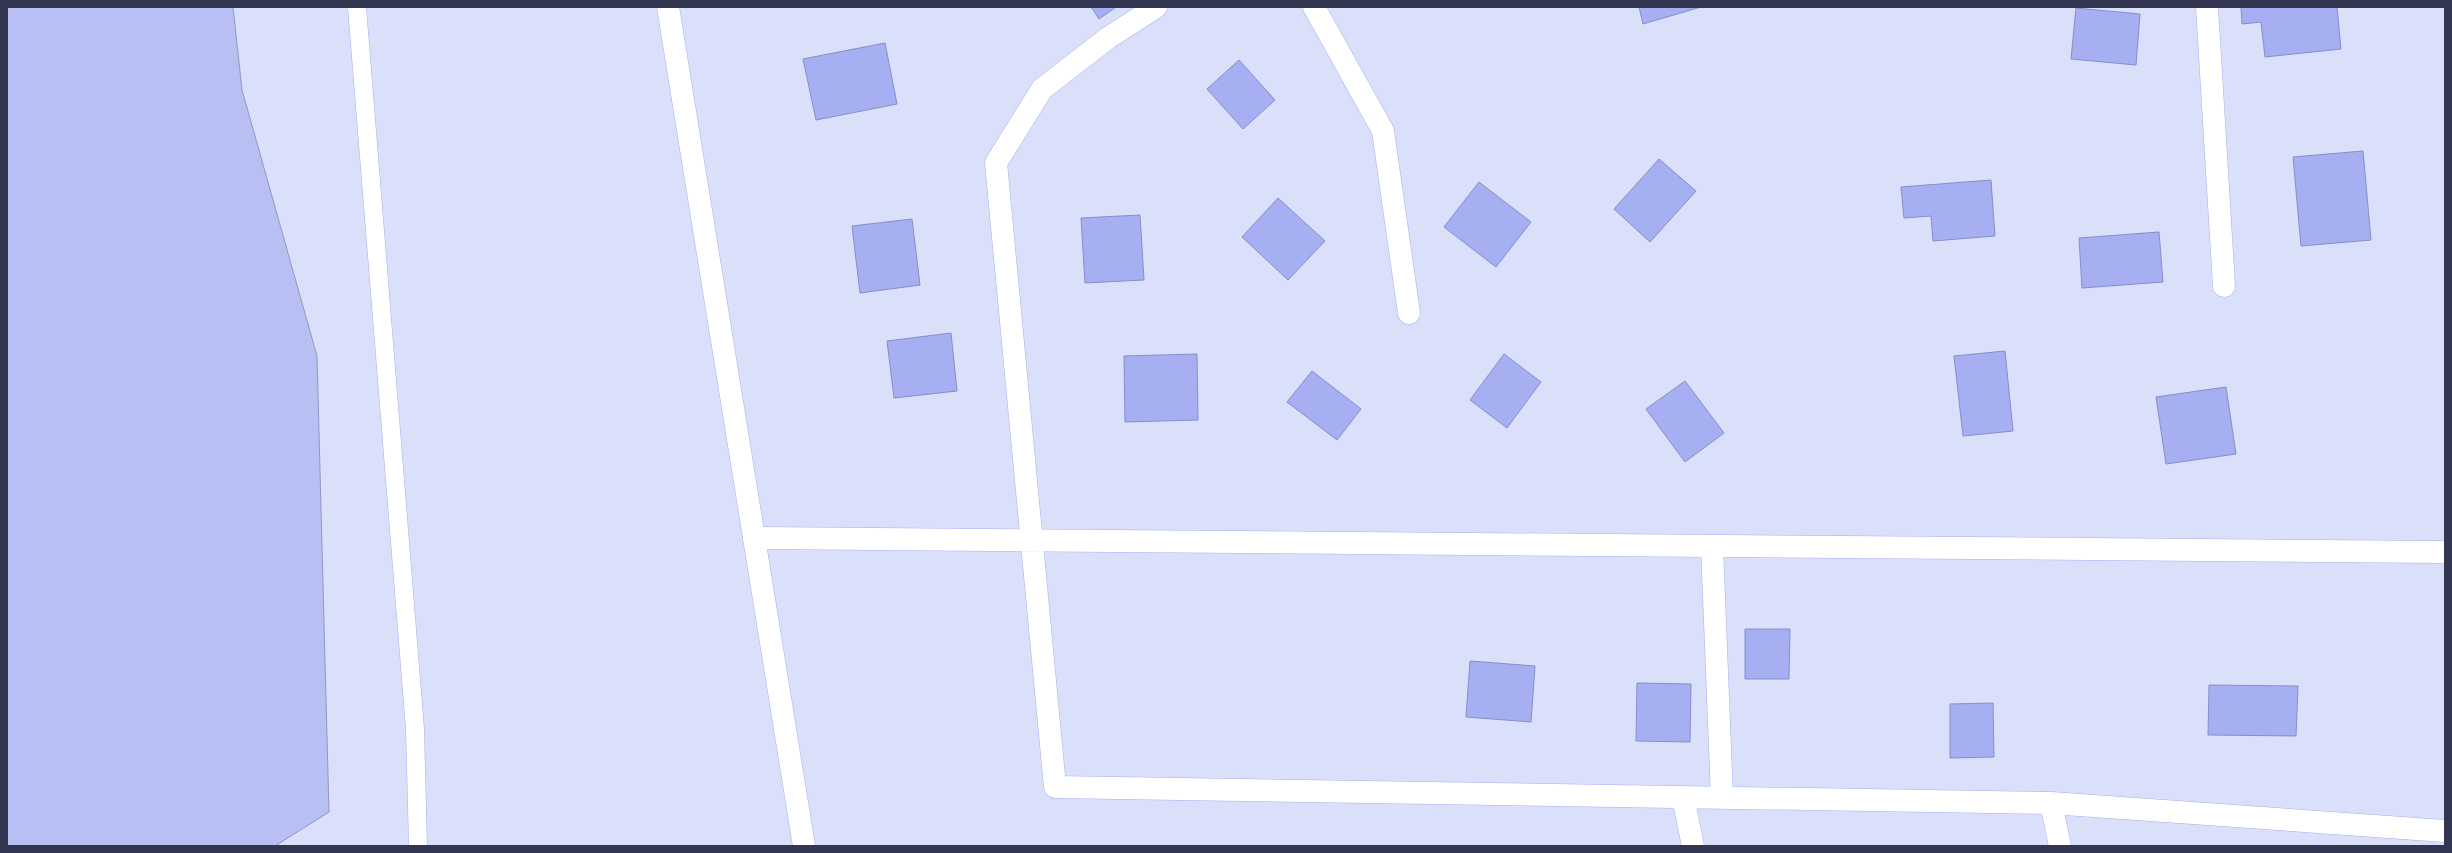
<svg xmlns="http://www.w3.org/2000/svg" width="2452" height="853" viewBox="0 0 2452 853" font-family="'IBM Plex Sans',sans-serif">
<style>
.water{fill:#b8c0f3;stroke:#9097c2}
.building{fill:#a6aff1;stroke:#858ecc}
.lines{fill:none;stroke-linecap:round;stroke-linejoin:round}
.service-casing{stroke:#a7b0f1;stroke-width:19}
.minor-casing{stroke:#a7b0f1;stroke-width:23}
.tertiary-casing{stroke:#a7b0f1;stroke-width:23}
.service{stroke:#fff;stroke-width:18}
.minor{stroke:#fff;stroke-width:22}
.tertiary{stroke:#fff;stroke-width:22}
</style>
<rect width="100%" height="100%" fill="#dadffa"/>
<!-- water -->
<path class="water" d="M7,7h226l9,83 75,266 12,456 -54,34h-268z"/>
<!-- building -->
<path class="building" d="M1091,7h25l-17,12z
M1639,7h62l-58,17z
M2241,7h96l4,42 -76,8 -4,-35 -19,2z
M2076,8l64,6 -4,51 -65,-6z
M885,43l12,61 -81,16 -13,-61z
M1239,60l36,40 -32,29 -36,-40z
M2363,151l8,89 -70,6 -8,-89z
M1659,159l37,32 -46,51 -36,-33z
M1991,180l4,56 -62,5 -2,-25 -27,2 -3,-31z
M1479,182l52,40 -35,45 -52,-40z
M1278,198l47,43 -37,39 -46,-43z
M1140,215l4,65 -59,3 -4,-65z
M912,219l8,66 -60,8 -8,-67z
M2159,232l4,50 -81,6 -3,-50z
M951,333l6,58 -63,7 -7,-57z
M2005,351l8,80 -50,5 -9,-80z
M1197,354l1,66 -73,2 -1,-66z
M1504,354l37,28 -34,46 -37,-28z
M1312,371l49,38 -24,31 -50,-38z
M1685,381l39,52 -39,29 -39,-53z
M2226,387l10,67 -70,10 -10,-67z
M1745,629h45l-1,50h-44z
M1470,661l65,5 -4,56 -65,-5z
M1637,683l54,1 -1,58 -54,-1z
M2209,685l89,1 -2,50 -88,-1z
M1993,703l1,54 -44,1v-54z"/>
<g class="lines">
<defs>
<path id="service" d="M357,7l58,722 3,117"/>
<path id="minor" d="M1156,7l-48,31 -66,51 -46,74 59,624 996,16 394,28
M1314,7l69,124 26,182
M2207,7l17,279
M754,538l1691,14
M1712,546l10,252
M1683,797l10,49
M2051,803l9,43"/>
<path id="tertiary" d="M668,7l136,839"/>
</defs>
<!-- service casing -->
<use href="#service" class="service-casing"/>
<!-- minor casing -->
<use href="#minor" class="minor-casing"/>
<!-- tertiary casing -->
<use href="#tertiary" class="tertiary-casing"/>
<!-- service -->
<use href="#service" class="service"/>
<!-- minor -->
<use href="#minor" class="minor"/>
<!-- tertiary -->
<use href="#tertiary" class="tertiary"/>
</g>
<!-- border -->
<rect width="2452" height="853" fill="none" stroke="#333651" stroke-width="16"/>
</svg>
